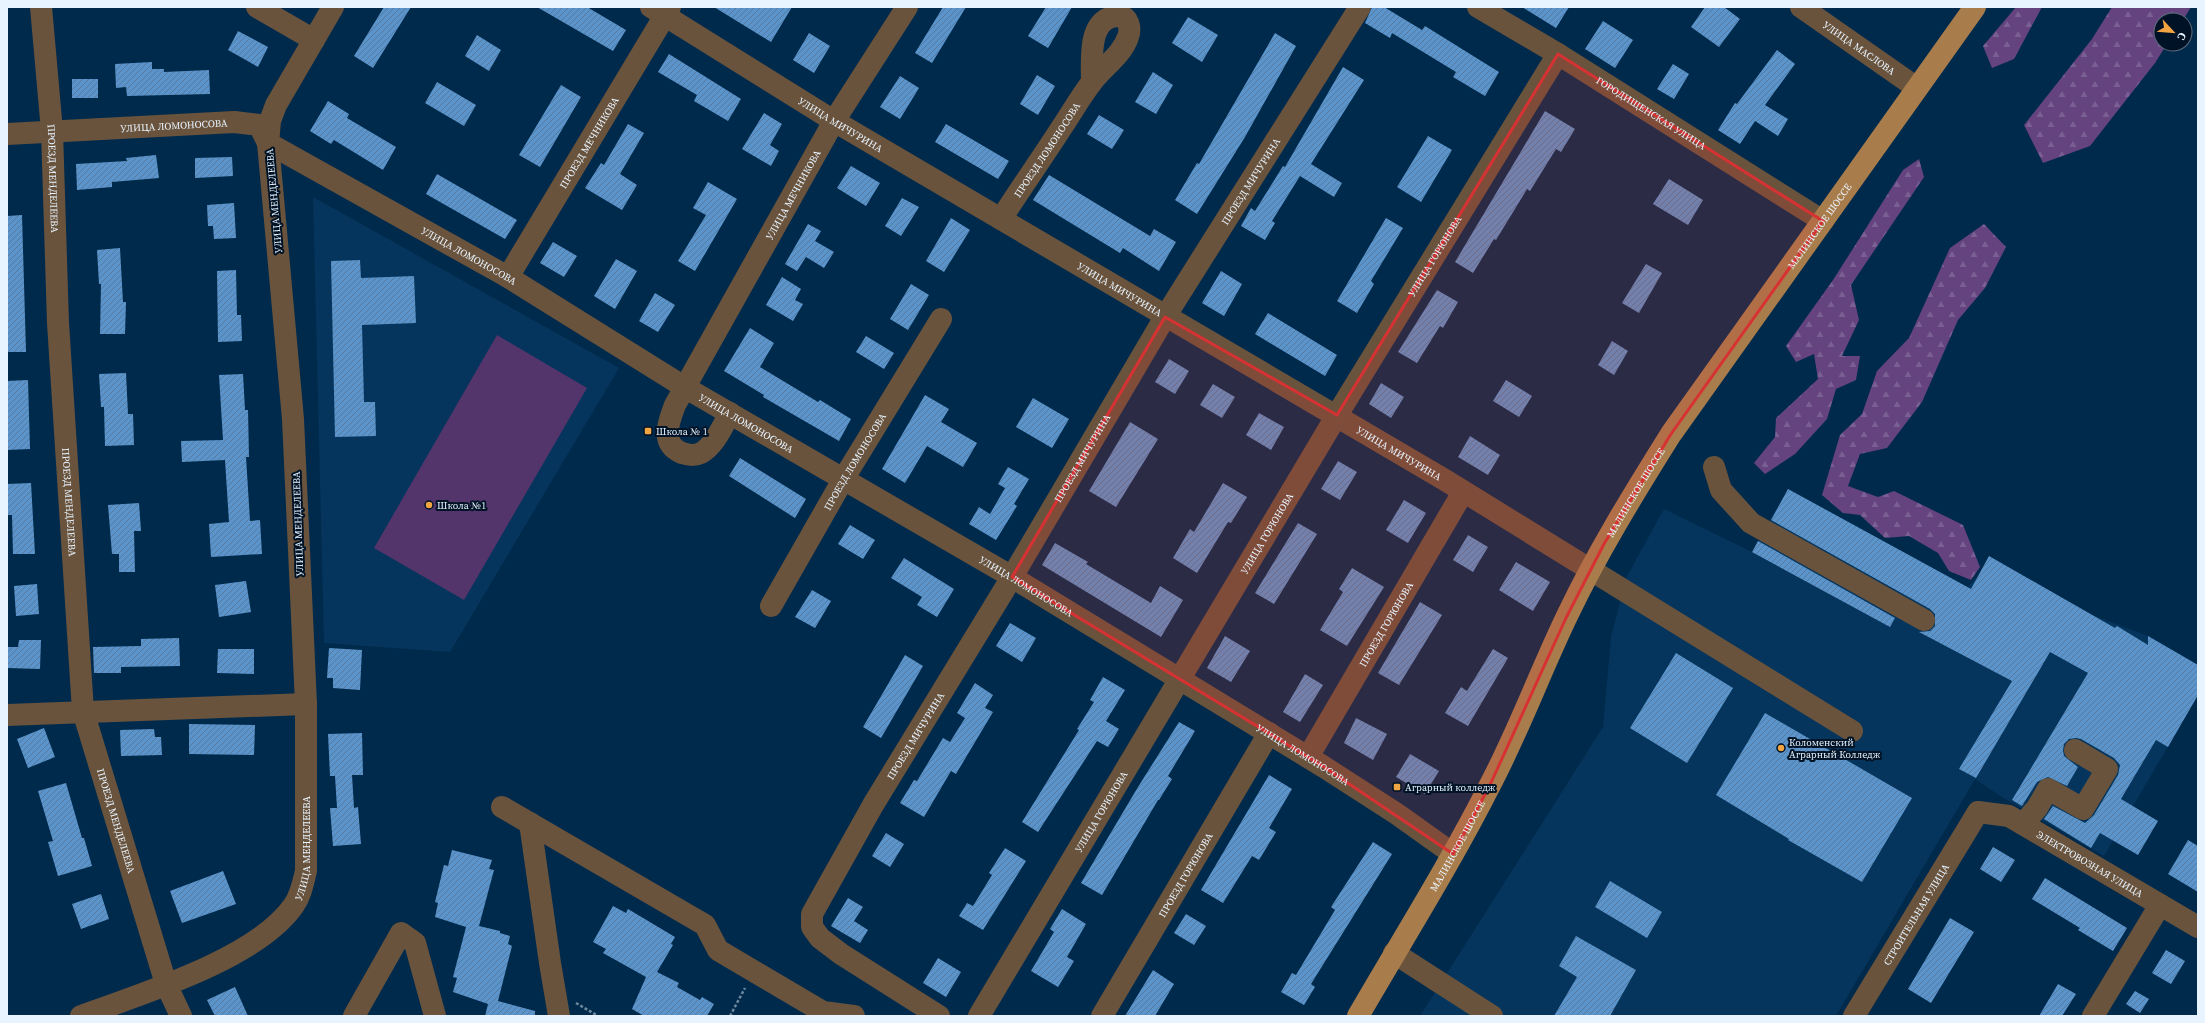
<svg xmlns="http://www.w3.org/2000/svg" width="2205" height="1023" viewBox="0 0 2205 1023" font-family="'Source Serif 4',serif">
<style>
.built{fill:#05355c}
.forest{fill:url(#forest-firs)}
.pitch{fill:#53356c}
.building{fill:url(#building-hatch)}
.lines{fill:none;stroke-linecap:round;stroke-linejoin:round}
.path{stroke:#6c889f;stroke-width:2.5;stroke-dasharray:3 2;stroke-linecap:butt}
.minor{stroke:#69533c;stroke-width:22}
.major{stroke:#a97d4b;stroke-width:22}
.marked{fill:#d73233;fill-opacity:0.2;stroke:#d73233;stroke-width:3;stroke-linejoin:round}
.poi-dot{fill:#f3a442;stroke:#001225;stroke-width:1.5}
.labels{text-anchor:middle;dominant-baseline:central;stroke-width:4;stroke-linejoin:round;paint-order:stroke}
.street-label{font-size:10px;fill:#e8f4ff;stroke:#001225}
.poi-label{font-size:10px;fill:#e8f4ff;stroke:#001225;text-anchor:start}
</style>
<defs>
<pattern id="forest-firs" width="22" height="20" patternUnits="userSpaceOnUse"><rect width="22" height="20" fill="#64437f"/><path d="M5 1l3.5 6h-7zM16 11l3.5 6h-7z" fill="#7a5f92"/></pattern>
<pattern id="building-hatch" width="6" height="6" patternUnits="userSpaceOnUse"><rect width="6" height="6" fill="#5b94cb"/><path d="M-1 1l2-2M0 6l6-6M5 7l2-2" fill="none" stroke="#547a9f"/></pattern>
</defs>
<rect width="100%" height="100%" fill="#002a4c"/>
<!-- built -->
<path class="built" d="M313,197l306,171 -169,284 -126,-9z
M1788,489l180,98 12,-14 168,63 50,29v30l-94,161 -102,-59 -27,-18 -139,237h-416l183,-289 8,-90 12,-46 4,-15 37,-67 88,43z"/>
<!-- forest -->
<path class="forest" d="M2016,7h26l-28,52 -22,9 -9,-22z
M2112,7h79l-8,13h-22v24h6l-12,19 -65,83 -47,17 -19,-38 68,-86z
M1919,159l5,18 -73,108 8,35 -17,36h18l-4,24 -20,9 -9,30 -32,35 -30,20 -11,-11 21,-26 1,-19 42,-39 -4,-25 -18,8 -10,-16 47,-66 70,-110z
M1984,224l22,23 -21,41 -27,32 -36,82 -35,46 -27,6 -12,32 30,11 16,-6 69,34 17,42 -9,13 -22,-9 -11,-18 -29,-17 -24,2 -25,-23 -17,-2 -21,-18 18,-60 22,-21 15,-43 32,-33 41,-90z"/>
<!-- pitch -->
<path class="pitch" d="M497,335l90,53 -123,212 -90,-52z"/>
<!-- building -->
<path class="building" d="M384,7h27l-38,61 -19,-12z
M537,7h50l39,23 -13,21z
M714,7h78l-21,35z
M943,7h23l-34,56 -17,-10z
M1046,7h26l-24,41 -20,-12z
M1372,7h12l38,23 3,-4 74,46 -14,24 -32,-19 3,-5 -64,-39 -2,5 -25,-15z
M1522,7h47l-13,21z
M1705,7h19l16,12 -21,28 -28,-20z
M1188,17l30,18 -16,27 -30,-19z
M1603,21l30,19 -18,28 -30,-19z
M238,31l30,16 -10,20 -30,-17z
M809,33l21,13 -16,27 -21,-13z
M1275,33l21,13 -51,91 -48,77 -22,-14 22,-37 2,1z
M477,35l24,15 -12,21 -24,-15z
M1777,50l18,14 -30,41 23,14 -10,17 -23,-15 -15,23 -22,-14 17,-27 2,1z
M669,54l72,45 -13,22 -34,-20 3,-6 -39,-23z
M152,62v7h12v3l45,-2 1,24 -83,2 -1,-9 -10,1 -1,-24z
M1673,64l16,10 -15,25 -17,-10z
M1343,67l21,13 -53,84 31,19 -8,14 -34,-21 -28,45 3,2 -10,17 -24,-14 10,-18 4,3 28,-45 2,1z
M1153,72l20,13 -17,29 -21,-12z
M1037,75l18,11 -17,29 -18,-11z
M900,76l19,12 -19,31 -20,-12z
M72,79h26v19h-26z
M437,82l39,23 -12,21 -39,-23z
M561,85l20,12 -41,70 -21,-12z
M328,101l21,13 -2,4 49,29 -13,23 -49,-30 -3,4 -21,-13z
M1545,111l30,18 -14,23 -5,-3 -26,42 -3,-2 -31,51 -2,-1 -21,34 -18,-11z
M764,113l18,11 -12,21 9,6 -8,15 -29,-17z
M1099,115l25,15 -12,19 -25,-15z
M628,124l16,9 -24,41 17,11 -15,25 -37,-22 16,-25 3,2z
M946,124l63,37 -11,18 -63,-37z
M1428,136l24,14 -31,52 -24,-15z
M156,155l3,23 -47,4v5l-35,3 -1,-26 51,-3 -1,-3z
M232,157l1,19 -38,2v-20z
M851,166l29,17 -14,23 -29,-18z
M437,174l80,46 -12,19 -79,-45z
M1049,175l101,61 4,-7 22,13 -17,29 -36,-23 -3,5 -87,-53z
M1669,179l34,21 -15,25 -35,-21z
M708,182l29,17 -42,72 -17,-10 28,-46 -13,-7z
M902,198l17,9 -18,29 -16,-10z
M234,203l2,35 -22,1 -1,-13h-5l-1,-21z
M22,215l4,137h-19v-136z
M951,218l19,12 -26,42 -18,-11z
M1386,218l17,10 -32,53 3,3 -17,29 -20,-12z
M808,224l13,7 -6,10 19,11 -10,16 -18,-11 -9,14 -12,-7z
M553,242l24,14 -13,21 -24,-14z
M120,248l3,54h3l-1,32h-25l1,-50h-2l-2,-34z
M616,259l21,12 -22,38 -21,-13z
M360,260l1,18 53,-2 2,47 -54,2 2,77h11l1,34 -41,1 -4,-176z
M1646,264l16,9 -23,40 -17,-10z
M236,270l1,45h4l1,26 -24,1 -1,-71z
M1221,271l21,13 -18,32 -22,-13z
M782,277l19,12 -6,11 8,4 -10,17 -27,-16z
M911,284l18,11 -21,35 -18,-11z
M1437,290l21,12 -15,26 -3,-2 -23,37 -19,-11z
M655,293l20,12 -17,27 -19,-11z
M1268,313l69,42 -12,21 -70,-42z
M750,328l24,15 -14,24 58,35 2,-2 31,19 -12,22 -76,-44 1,-2 -40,-24z
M866,336l28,17 -10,16 -28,-17z
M1612,341l16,10 -14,24 -16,-10z
M1169,359l20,12 -14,23 -20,-12z
M126,373l2,41h5l1,31 -29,1 -1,-39h-3l-2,-33z
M243,374l2,36h3l1,47h-3l4,64 10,-1 2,34 -51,3 -2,-33 20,-2 -4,-62 -43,2 -1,-21 42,-1 -4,-65z
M28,380l2,69 -23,1v-69z
M1506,380l26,16 -13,21 -26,-16z
M1381,383l23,14 -13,21 -22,-14z
M1213,384l22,13 -13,21 -22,-13z
M925,395l24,14 -8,13 36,21 -14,24 -36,-21 -22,37 -23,-14z
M1033,398l36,21 -17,29 -36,-21z
M1259,413l25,14 -13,23 -25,-15z
M1130,422l28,17 -42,68 -27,-16z
M1470,436l30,19 -12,20 -30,-18z
M740,458l66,41 -11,19 -66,-42z
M1338,461l19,11 -17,28 -19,-11z
M1008,467l21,12 -15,25 3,2 -21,34 -27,-16 10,-17 11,7 15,-26 -7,-4z
M31,483l4,71h-22l-1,-39h-4l-1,-31z
M1223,483l24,14 -16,26 -3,-1 -31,51 -24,-15 17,-29 4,3z
M1788,489l183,100 18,-33 126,72 2,-2 31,19v-9l50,29v30l-30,52 -12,-7 -35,59 37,22 -20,34 -38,-22 -9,15 -47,-29 9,-13 32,17 9,-8 24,-40 2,-10 -6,-7 -33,-19 -5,-1 -7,1 -5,5 -1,6 1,6 14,11 -11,19 -19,-9 -11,5 -15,24 -10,-6 76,-127 -38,-21 -74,126 -17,-9 53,-88 -93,-49 11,-1 5,-5v-12l-5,-5 -159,-89z
M1404,500l22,13 -18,30 -22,-13z
M139,503l2,28h-7l1,41h-16v-18h-7l-4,-49z
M1298,523l19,11 -43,70 -19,-11z
M850,525l25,15 -12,19 -25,-15z
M1468,535l20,12 -15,25 -20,-12z
M1758,541l137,77 -5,9 -138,-75z
M1055,543l33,19 -2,2 65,39 9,-17 23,14 -22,37 -119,-72z
M904,558l50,31 -17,28 -20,-12 5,-8 -31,-19z
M1516,562l34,20 -17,29 -34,-21z
M1352,568l32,19 -37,59 -27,-16 23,-38 -4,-3z
M246,581l5,31 -32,5 -4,-32z
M37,584l2,30 -23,2 -2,-30z
M812,590l19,11 -16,27 -20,-11z
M1420,602l22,13 -43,70 -21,-12z
M1010,623l26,15 -14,24 -26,-16z
M1225,636l25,15 -19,31 -24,-14z
M179,638l1,28 -59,1v6h-27l-1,-26 48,-1v-7z
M19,640h22l-1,29 -33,-1v-21h11z
M329,648l33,2 -2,40 -27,-2v-10h-6z
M218,649h36v25l-37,-1z
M1493,649l15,9 -40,68 -23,-13 16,-26 6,4z
M1676,653l57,35 -46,75 -57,-35z
M905,655l18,11 -42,72 -18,-11z
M1305,674l18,11 -23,37 -17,-10z
M1103,677l22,13 -19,31 13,8 -11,18 -11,-6 -59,91 -16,-10 57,-92 -2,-1 17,-27 -4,-2z
M975,683l18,12 -8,13 8,4 -37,62 -5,-3 -27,46 -24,-14 14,-23 3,1 26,-43 7,4 15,-24 -8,-5z
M1765,713l147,85 -50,84 -74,-42 1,-1 -73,-44z
M1356,718l31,16 -14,26 -29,-17z
M1179,722l16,9 -27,45 4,3 -13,21h-1l-56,95 -21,-12 57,-96z
M189,724l66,1 -1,30 -65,-1z
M44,728l11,29 -27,11 -11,-29z
M154,729l1,8h6l1,18 -41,1 -1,-26z
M362,733l1,42h-11l2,33 4,-1 3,37 -28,2 -3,-38h7l-2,-32h-5l-2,-42z
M1410,754l29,17 -14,23 -29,-17z
M1269,775l23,14 -23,39 7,4 -17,28 -7,-4 -29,47 -22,-13z
M66,783l16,55h2l8,28 -34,10 -10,-34 5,-1 -15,-50z
M886,833l18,11 -14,23 -18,-11z
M2188,840l10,6v46l-30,-18z
M1373,842l19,12 -81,130 4,3 -11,18 -23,-13 11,-19 4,2 39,-65 -4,-3z
M1993,847l22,13 -14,22 -21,-13z
M1005,848l21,13 -43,69 -24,-14 8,-13 6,3 19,-31 -3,-2z
M452,850l40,10 -3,9 5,1 -15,56 21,5v2l10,3 -2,8 4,2 -14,55 37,10v5h-50l3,-12 -35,-12 4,-14 -4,-1 13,-50 -31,-10 3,-14 -3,-1 9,-37 4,1z
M223,871l13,33 -54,19 -12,-32z
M2045,878l82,50 -14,23 -35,-21 2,-2 -48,-29z
M1610,881l52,31 -15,26 -52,-31z
M101,894l8,25 -28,10 -9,-25z
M848,898l15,9 -9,14 14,9 -8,13 -29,-17z
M613,906l13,7 2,-4 47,28 -4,7 2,1 -16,27 22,11 -2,4 23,13 2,-3 12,7 -7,12h-63l-12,-7 14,-32 -43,-24 3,-4 -13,-7z
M1062,909l24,15 -19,33 7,4 -16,26 -27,-16 23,-39 -4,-3z
M1186,914l20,12 -12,19 -20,-12z
M1950,918l24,14 -43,71 -23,-14z
M1576,936l60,34 -26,46h-56l23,-39 -18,-11z
M2166,950l19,11 -14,23 -19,-11z
M938,958l23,14 -15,25 -23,-14z
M1153,970l21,14 -19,32h-30z
M2058,984l18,10 -14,22h-23z
M235,987l13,29h-33l-8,-16z
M2135,991l14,8 -9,14 -14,-9z"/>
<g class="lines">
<!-- path -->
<path class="path" d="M576,1003l22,13
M730,1016l15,-28"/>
<!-- minor -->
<g class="minor">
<path id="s1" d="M41,7l11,124 6,192 25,388 83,273 15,32"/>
<path d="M257,7l57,33"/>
<path id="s2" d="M651,7l183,114 611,359 407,251"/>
<path id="s3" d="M1478,7l80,47 265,167"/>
<path id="s4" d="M1801,7l116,81"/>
<path id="s5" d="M7,134l227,-12 25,3 9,18 240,134 178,111 316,183 322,196 73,47 56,40"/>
<path id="s6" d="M1001,219c20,-31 41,-61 61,-92 10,-15 19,-31 30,-45 11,-15 30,-27 36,-45 3,-8 1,-21 -9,-21 -32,0 -27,45 -27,65"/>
<path id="s7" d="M508,277l162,-270"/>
<path id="s8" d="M730,413c-8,14 -15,32 -29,40 -6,3 -13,2 -19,0 -22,-9 -14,-30 -7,-48l159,-284 73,-114"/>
<path d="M1714,467l7,23 30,33 173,97"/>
<path id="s9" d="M771,606l73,-128 97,-159"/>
<path d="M7,715l299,-11"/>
<path id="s10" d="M1308,757l155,-265"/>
<path d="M502,807l203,118 13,25 105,62 31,4"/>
<path d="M530,823l20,140 9,53"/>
<path d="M2023,824l14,-16 11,-19 35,20 24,-40 -32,-19"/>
<path d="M1394,953l98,63"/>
<path id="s11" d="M81,1016c60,-22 176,-57 213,-111 7,-10 9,-22 12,-34v-167l-13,-285 -25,-276 2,-22 6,-16 57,-98"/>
<path d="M354,1016l47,-83 14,10 20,73"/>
<path id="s12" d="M939,1016l-98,-62 -21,-16 -8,-11v-13l61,-109 139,-228 153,-260 195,-310"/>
<path id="s13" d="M979,1016l358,-601 221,-361"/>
<path id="s14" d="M1102,1016l167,-283"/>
<path id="s15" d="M1854,1016l124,-204 31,4 189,111"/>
<path d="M2093,1016l67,-111"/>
</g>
<!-- major -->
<path class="major" id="s16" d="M1358,1016c44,-76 92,-152 132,-231 29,-55 50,-113 77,-169 30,-63 67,-123 104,-182l304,-427"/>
</g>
<!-- marked area -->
<path class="marked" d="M1558,54l265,167 -152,213 -67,110 -38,74 -76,167 -37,69 -129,-87 -312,-190 153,-260 172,98z"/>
<!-- markers -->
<g class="poi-dot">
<rect x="644" y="427" width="8" height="8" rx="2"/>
<circle cx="429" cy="505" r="4"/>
<circle cx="1781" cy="748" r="4"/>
<rect x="1393" y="783" width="8" height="8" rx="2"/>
</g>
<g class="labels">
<!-- street labels -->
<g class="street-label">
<text stroke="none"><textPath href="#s4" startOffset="71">УЛИЦА МАСЛОВА</textPath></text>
<text stroke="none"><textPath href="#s3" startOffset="203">ГОРОДИЩЕНСКАЯ УЛИЦА</textPath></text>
<text stroke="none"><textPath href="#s2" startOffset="223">УЛИЦА МИЧУРИНА</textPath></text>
<text stroke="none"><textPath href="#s5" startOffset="167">УЛИЦА ЛОМОНОСОВА</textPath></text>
<text stroke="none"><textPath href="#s7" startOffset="157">ПРОЕЗД МЕЧНИКОВА</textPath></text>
<text stroke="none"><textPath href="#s6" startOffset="83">ПРОЕЗД ЛОМОНОСОВА</textPath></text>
<text stroke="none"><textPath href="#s1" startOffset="172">ПРОЕЗД МЕНДЕЛЕЕВА</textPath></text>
<text stroke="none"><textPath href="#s12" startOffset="1023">ПРОЕЗД МИЧУРИНА</textPath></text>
<text stroke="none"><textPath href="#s8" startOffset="366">УЛИЦА МЕЧНИКОВА</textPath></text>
<text transform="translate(274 201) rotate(-95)">УЛИЦА МЕНДЕЛЕЕВА</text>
<text stroke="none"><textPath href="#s16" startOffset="917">МАЛИНСКОЕ ШОССЕ</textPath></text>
<text stroke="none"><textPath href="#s5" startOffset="503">УЛИЦА ЛОМОНОСОВА</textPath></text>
<text stroke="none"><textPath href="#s13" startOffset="886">УЛИЦА ГОРЮНОВА</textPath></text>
<text stroke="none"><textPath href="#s2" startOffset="547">УЛИЦА МИЧУРИНА</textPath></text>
<text stroke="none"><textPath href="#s5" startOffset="827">УЛИЦА ЛОМОНОСОВА</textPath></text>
<text stroke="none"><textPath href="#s2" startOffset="871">УЛИЦА МИЧУРИНА</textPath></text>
<text stroke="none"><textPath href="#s12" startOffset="699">ПРОЕЗД МИЧУРИНА</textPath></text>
<text stroke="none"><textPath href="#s9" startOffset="167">ПРОЕЗД ЛОМОНОСОВА</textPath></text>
<text stroke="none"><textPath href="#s16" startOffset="593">МАЛИНСКОЕ ШОССЕ</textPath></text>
<text stroke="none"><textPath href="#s1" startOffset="496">ПРОЕЗД МЕНДЕЛЕЕВА</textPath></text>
<text transform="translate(298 524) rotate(-92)">УЛИЦА МЕНДЕЛЕЕВА</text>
<text stroke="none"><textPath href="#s13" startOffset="562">УЛИЦА ГОРЮНОВА</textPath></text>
<text stroke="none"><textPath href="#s5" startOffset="1151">УЛИЦА ЛОМОНОСОВА</textPath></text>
<text stroke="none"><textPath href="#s10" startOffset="154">ПРОЕЗД ГОРЮНОВА</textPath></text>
<text stroke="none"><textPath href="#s12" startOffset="375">ПРОЕЗД МИЧУРИНА</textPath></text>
<text stroke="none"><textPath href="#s5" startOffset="1475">УЛИЦА ЛОМОНОСОВА</textPath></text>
<text stroke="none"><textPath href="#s13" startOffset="238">УЛИЦА ГОРЮНОВА</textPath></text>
<text stroke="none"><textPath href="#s1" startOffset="820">ПРОЕЗД МЕНДЕЛЕЕВА</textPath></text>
<text stroke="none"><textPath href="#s16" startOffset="197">МАЛИНСКОЕ ШОССЕ</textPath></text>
<text stroke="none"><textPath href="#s11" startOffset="302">УЛИЦА МЕНДЕЛЕЕВА</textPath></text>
<text stroke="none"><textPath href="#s15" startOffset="364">ЭЛЕКТРОВОЗНАЯ УЛИЦА</textPath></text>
<text stroke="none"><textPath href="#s14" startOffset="164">ПРОЕЗД ГОРЮНОВА</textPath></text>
<text stroke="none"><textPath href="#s15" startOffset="119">СТРОИТЕЛЬНАЯ УЛИЦА</textPath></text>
</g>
<!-- poi labels -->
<g class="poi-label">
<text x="656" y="431">Школа № 1</text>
<text x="437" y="505">Школа №1</text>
<text x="1789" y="742">Коломенский<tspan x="1789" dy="12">Аграрный Колледж</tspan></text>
<text x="1405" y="787">Аграрный колледж</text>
</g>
</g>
<!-- border -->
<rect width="2205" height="1023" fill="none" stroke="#e8f4ff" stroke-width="16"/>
<!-- north arrow -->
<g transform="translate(2173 32) rotate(116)"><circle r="19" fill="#001225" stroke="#5d6c7c"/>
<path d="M0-3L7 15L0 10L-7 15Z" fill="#f3a442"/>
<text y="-6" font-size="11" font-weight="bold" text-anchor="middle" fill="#e8f4ff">С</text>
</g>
</svg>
